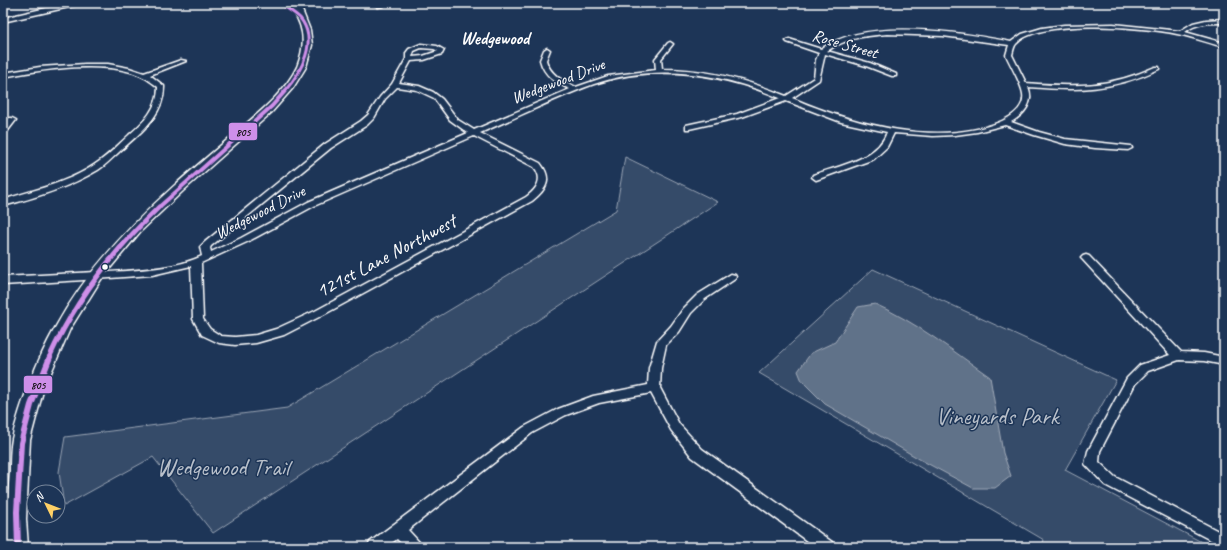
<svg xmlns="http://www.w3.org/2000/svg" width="1227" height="550" viewBox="0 0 1227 550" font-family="Caveat,sans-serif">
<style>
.green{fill:#364b69;stroke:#9aa5b4}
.water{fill:#617289;stroke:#a0aab8}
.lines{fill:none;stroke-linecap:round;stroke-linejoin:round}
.minor-casing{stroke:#fff;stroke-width:3}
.tertiary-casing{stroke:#fff;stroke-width:3}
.secondary-casing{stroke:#fff;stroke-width:3}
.minor{fill:#1d3557;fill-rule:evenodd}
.tertiary{fill:#1d3557;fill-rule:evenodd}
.secondary{fill:#1d3557;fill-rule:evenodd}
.bus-1-far3-casing{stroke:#1d3557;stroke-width:5}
.bus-1-far2-casing{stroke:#1d3557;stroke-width:6}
.bus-1-far1-casing{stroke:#1d3557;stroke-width:8}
.bus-1-casing{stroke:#1d3557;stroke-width:10}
.bus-1-far3{stroke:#ce8fe9;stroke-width:3}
.bus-1-far2{stroke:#ce8fe9;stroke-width:4}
.bus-1-far1{stroke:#ce8fe9;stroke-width:5}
.bus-1{stroke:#ce8fe9;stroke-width:6}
.bus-dot{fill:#fff;stroke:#1d3557;stroke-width:1.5}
.labels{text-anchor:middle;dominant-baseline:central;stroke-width:3;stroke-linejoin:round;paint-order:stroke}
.far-street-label{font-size:17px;fill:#fff;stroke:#1d3557}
.far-neighbourhood-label{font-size:18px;font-weight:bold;fill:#fff;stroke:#1d3557}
.street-label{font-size:20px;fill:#fff;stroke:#1d3557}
.near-park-label{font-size:24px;fill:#b9c0ca;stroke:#1d3557}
.line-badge{stroke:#1d3557;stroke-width:1.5}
.pale-badge-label{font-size:11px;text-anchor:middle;font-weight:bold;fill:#111}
</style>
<rect width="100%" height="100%" fill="#1d3557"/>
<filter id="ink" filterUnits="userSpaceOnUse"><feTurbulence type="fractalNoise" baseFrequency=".025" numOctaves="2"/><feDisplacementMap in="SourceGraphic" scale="8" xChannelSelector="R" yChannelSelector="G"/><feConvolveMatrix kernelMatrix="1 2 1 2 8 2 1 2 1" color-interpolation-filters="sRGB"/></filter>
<g filter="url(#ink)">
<!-- green -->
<path class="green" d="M625,157l93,45 -505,331 -60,-76 -89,49 -5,-34 6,-35 222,-29 329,-198z
M873,269l243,111 -51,90 146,77h-170l3,-7 -285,-167z"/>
<!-- water -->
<path class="water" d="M875,304c41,18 78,47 115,73l13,76 8,23 -16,12h-22l-52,-28 -96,-56 -23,-23 -4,-10 13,-18 24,-11 23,-35z"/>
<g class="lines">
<defs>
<path id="minor" d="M372,3h7l4,3 -5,1z
M1224,19v4c-14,0 -28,0 -39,9l39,11v4c-16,-4 -31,-10 -47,-13 -33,-7 -138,-16 -161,10 -2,2 -3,7 -4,11l14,28c49,4 82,5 129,-16h4v2c-47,22 -81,22 -131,18 7,15 -4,28 -17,35l28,10 26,7 66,7 1,2 -4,2 -33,-2 -30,-4 -31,-9 -29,-10 -28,7 -22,3 -22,1 -39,-3 -7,14 -13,12 -58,21 -4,-3 1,-2c24,-9 65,-15 74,-43l-46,-10 -55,-21 -44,16 -53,12h-3v-4l51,-11 43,-16c-60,-25 -122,-35 -186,-14 -39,14 -76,33 -114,49l60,30c13,16 7,26 -8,38l-209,114 -39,20 -28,8 -21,2 -16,-2 -17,-8 -9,-16 -2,-53 -39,9 -56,4 -5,-3 5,-3c35,-3 73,-2 106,-17l-2,-9 5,-5 120,-98 36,-23 7,-6 12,-18 12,-13 14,-25v-6l3,-4 12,-5 16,2 7,4 -2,4 -18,6 -13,1 -12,22 20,3 14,6 9,7 16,21 16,10 96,-41c-14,-6 -26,-13 -30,-29l4,-10 3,-2 3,2 -4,10c4,15 17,21 30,27l32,-11 48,-6 -1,-11 13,-16 2,-1 3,2 -12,15 1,10c44,0 83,10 124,27l28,-18 2,-18 3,-7 -32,-11 -1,-1 3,-2 32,10c44,-32 139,-17 190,-7l11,-8 20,-6 22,-3 49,-1 67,7 13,-8 13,-3zM887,34l56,2 66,9 -3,10c4,9 16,30 17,39 2,13 -10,22 -21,27 -63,27 -150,3 -210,-23l27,-18 6,-26 41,12 26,10h4v-2l-26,-11 -43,-12c20,-13 36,-15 60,-17zM421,48l13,1 4,2 -15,5 -11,1 2,-6zM397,87l20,3 17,8 16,22 18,13 -160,69 -67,36 -30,14 -1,-4 1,-2 120,-98 36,-23 7,-7 11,-19zM474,136l60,31c10,12 3,22 -8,30l-211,114 -39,18 -20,6 -21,2 -14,-1 -11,-7 -7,-10 -2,-56 46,-21 67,-36z
M181,60l5,1 -36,14 14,11c1,29 -25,48 -45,66 -7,6 -13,13 -21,18 -28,17 -63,28 -95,36v-6c30,-10 65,-17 91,-35 13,-8 24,-20 35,-30 15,-13 29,-27 29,-48 -4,-3 -9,-7 -13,-9 -35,-20 -104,-8 -142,-1v-4l37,-6 45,-3h23l21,4 15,5z
M9,118h3l4,2 -10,13h-3v-7z
M1086,255l3,1 92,96 23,1 20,4v8l-20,-4 -25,-1 -31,11 -13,13 -35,67 -1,11 16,15 109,57v13l-119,-62 -20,-21 3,-13 39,-73 13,-13 30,-10 -87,-95 -2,-2 2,-2z
M731,274l4,1 1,2 -1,2 -30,20 -14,14 -12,19 -13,13 -5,23 -1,20 19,36 23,25 130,93 2,5h-19l-123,-90 -21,-27 -20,-37 -52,10 -33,12 -34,18 -124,97 11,12 2,5h-16l-8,-8 -11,8h-18l2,-5 154,-115 34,-18 35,-13 55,-11 1,-17 8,-27 14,-15 12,-17 14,-14z"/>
<path id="tertiary" d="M96,272l4,1 2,3 -2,3 -97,6v-8z"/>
<path id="secondary" d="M68,3h14l-4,2 -75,17v-4z
M287,3h8l7,7 8,20 2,15 -6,22 -13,21 -22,25 -88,78 -43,41 -38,46 -32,51 -27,62 -13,49 -4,79 2,28h-20c-2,-26 0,-50 2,-76 0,-10 0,-22 2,-32 8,-35 25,-79 43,-111 30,-55 73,-101 120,-143 21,-19 43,-37 65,-56 20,-17 45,-37 57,-62 10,-25 7,-44 -10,-64z"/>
</defs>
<!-- minor casing -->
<use href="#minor" class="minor-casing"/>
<!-- tertiary casing -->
<use href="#tertiary" class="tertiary-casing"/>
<!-- secondary casing -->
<use href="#secondary" class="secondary-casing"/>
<!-- minor -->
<use href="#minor" class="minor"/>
<!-- tertiary -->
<use href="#tertiary" class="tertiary"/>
<!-- secondary -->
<use href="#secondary" class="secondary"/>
<defs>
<path id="bus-1-far3" d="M280,3c6,5 14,9 20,15 19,23 1,54 -15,73"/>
<path id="bus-1-far2" d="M158,208l114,-102 14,-16"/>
<path id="bus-1-far1" d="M49,358c26,-57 65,-108 110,-151"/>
<path id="bus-1" d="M18,547l-1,-35 4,-69 10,-38 19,-48"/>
</defs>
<!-- bus-1-far3 casing -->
<use href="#bus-1-far3" class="bus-1-far3-casing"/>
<!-- bus-1-far2 casing -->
<use href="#bus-1-far2" class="bus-1-far2-casing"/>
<!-- bus-1-far1 casing -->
<use href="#bus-1-far1" class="bus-1-far1-casing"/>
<!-- bus-1 casing -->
<use href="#bus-1" class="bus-1-casing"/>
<!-- bus-1-far3 -->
<use href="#bus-1-far3" class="bus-1-far3"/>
<!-- bus-1-far2 -->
<use href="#bus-1-far2" class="bus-1-far2"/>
<!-- bus-1-far1 -->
<use href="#bus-1-far1" class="bus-1-far1"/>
<!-- bus-1 -->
<use href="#bus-1" class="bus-1"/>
</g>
</g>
<!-- markers -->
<circle class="bus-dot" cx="105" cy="267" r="3.5"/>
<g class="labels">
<!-- far-street labels -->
<g class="far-street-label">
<text transform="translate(845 44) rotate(16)">Rose Street</text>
<text transform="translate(558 81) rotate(-21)">Wedgewood Drive</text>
<text transform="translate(260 212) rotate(-27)">Wedgewood Drive</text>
</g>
<!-- far-neighbourhood labels -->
<g class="far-neighbourhood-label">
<text x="495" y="38">Wedgewood</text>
</g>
<!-- street labels -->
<g class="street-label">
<text transform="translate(386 256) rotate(-28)">121st Lane Northwest</text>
</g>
<!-- near-park labels -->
<g class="near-park-label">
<text x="997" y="416">Vineyards Park</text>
<text x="223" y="467">Wedgewood Trail</text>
</g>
</g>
<g class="line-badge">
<rect x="228" y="122" width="30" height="19" rx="4" fill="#ce8fe9"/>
<rect x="23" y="375" width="30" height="19" rx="4" fill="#ce8fe9"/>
</g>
<g class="pale-badge-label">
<text x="243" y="136">805</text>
<text x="38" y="389">805</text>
</g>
<!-- margin -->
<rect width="1227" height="550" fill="none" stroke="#1d3557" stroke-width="16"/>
<rect x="8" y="8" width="1211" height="534" fill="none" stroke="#fff" stroke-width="1.5" filter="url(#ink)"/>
<!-- north arrow -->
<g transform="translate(46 504) rotate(313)"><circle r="19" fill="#1d3557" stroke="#77869a"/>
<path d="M0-3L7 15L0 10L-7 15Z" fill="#ffd166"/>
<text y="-6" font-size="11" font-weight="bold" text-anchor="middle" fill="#ffffff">N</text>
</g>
</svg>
